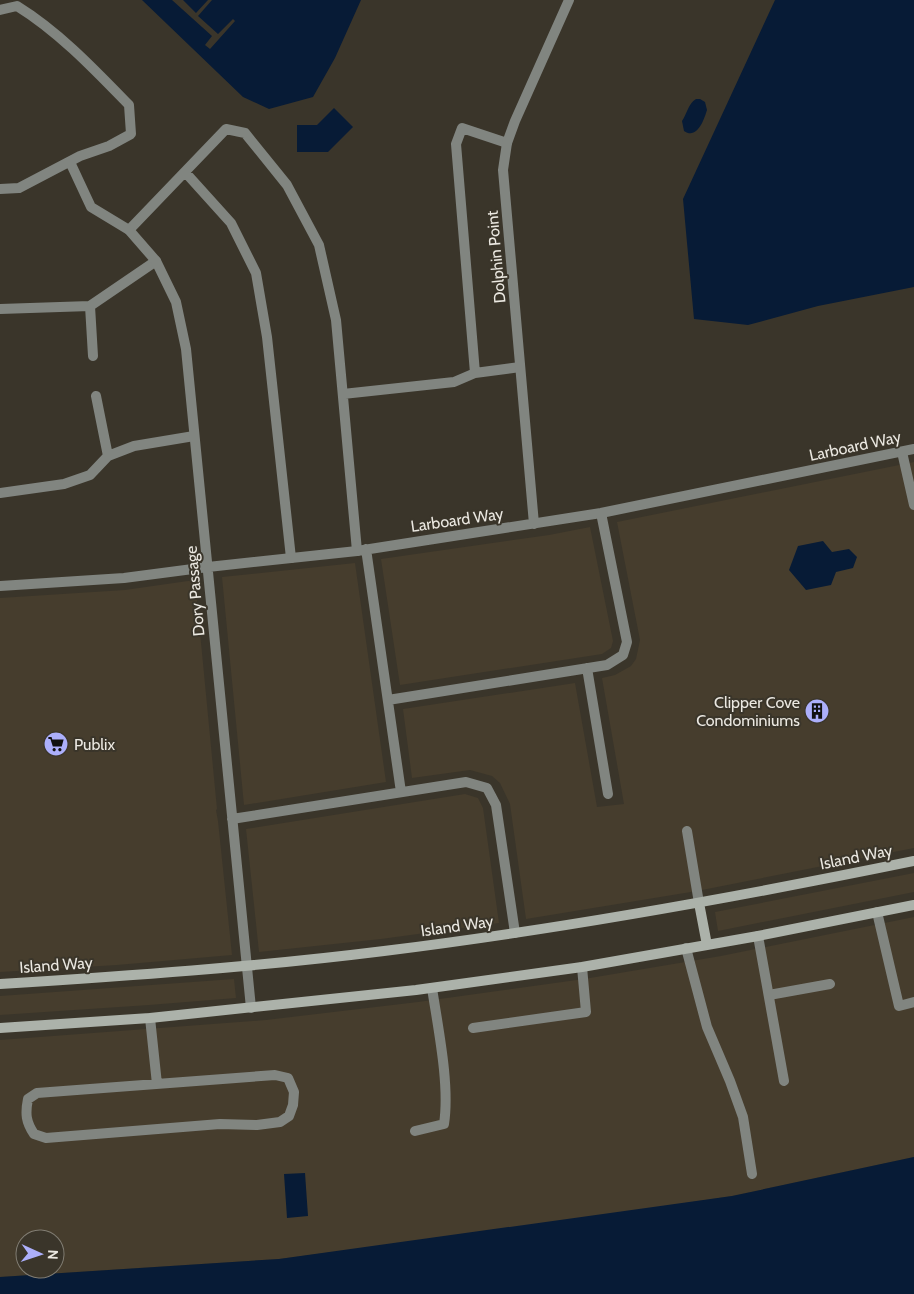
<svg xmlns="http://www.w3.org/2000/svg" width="914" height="1294" viewBox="0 0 914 1294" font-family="Cabin,sans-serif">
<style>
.built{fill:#463d2d;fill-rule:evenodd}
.water{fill:#071b36}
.pier{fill:#3a352a}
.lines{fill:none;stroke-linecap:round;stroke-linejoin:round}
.lane{stroke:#818580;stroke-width:10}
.street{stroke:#818580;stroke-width:10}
.secondary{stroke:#acb2aa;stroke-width:10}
.labels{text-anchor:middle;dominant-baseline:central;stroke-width:4;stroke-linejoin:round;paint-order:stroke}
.street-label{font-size:16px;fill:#ebe8e1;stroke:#3a352a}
.poi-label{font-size:16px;fill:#ebe8e1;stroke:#3a352a;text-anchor:end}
</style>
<rect width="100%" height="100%" fill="#3a352a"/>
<!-- built -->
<path class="built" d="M914,462v386l-217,43 -171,28 -16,-115 -10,-21 -8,-7 -22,-6 -58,8 -9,-69 172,-26 22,124 27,-3 -22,-126 13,-3 16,-9 5,-7 4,-19 -23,-118z
M590,527l23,114 -2,7 -9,6 -202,31 -19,-126 168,-24z
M355,563l31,219 -142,23 -22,-228z
M195,580l22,229 -1,1 2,11 14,134 -115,10 -117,7v-374l125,-8z
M465,794l13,4 5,10 16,115 -118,16 -122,13 -13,-123z
M914,873v19l-196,39 -3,-19z
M914,917v240l-182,39 -189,29 -264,34 -279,18v-237l266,-20 152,-18 166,-23 137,-23zM25,1239h30v30h-30z
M234,979l2,19 -87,7 -149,10v-19z"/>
<!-- water -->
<path class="water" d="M142,0h219l-26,58 -22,39 -44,12 -26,-12z
M775,0h139v287l-96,19 -70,19 -54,-6 -11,-120z
M696,99h4l5,3 2,8c-3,10 -10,30 -23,21l-2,-10c5,-7 6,-17 14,-22z
M334,108l19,19 -25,25h-31v-27h20z
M823,541l9,11 17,-3 8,8 -4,11 -17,4 -5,13 -25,5 -17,-20 9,-24z
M914,1157v137h-914v-17l279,-18 453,-63z
M305,1173l3,43 -21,2 -3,-44z"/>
<!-- pier -->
<path class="pier" d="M172,0h11l13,13 12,-13h4l-14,16 20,18 15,-15 2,2 -25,28 -5,-4 7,-9z"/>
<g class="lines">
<!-- lane -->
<path class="lane" d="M507,143l-45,-15 -6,16 19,229 45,-6
M185,172l46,51 25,50 11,64 24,221
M129,230l97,-101 19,4 42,52 32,60 17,75 21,231
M0,309l90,-3
M93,356l-3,-50 66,-45
M343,394l111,-12 21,-9
M96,396l12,60 26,-10 60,-10
M902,452l12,53
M0,493l64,-9 26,-9 18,-19
M687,831l12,72
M877,912l22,94 15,-4
M758,936l26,145
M686,948l21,79 23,54 13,36 9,57
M769,995l61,-11
M150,1018l7,66
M473,1028l113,-16 -4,-45
M275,1075l13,3 6,14 -1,13 -4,11 -9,6 -23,3 -37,-1 -174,14 -12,-4c-8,-12 -9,-20 -6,-35l9,-6z
M415,1131l29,-7c6,-39 -6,-96 -12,-136"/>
<!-- street -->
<path class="street" d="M0,10l17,-4c42,26 77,63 112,99l2,29 -22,12 -29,10 -61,32 -19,1
M70,162l21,45 38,23 27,31 20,41 10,47 65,659
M534,524l-31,-354 4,-27 8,-22 54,-121
M366,549l35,243
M0,586l124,-8 84,-11 149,-16 244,-38 313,-64
M587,668l21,126
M388,700l219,-35 16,-10 4,-13 -26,-129
M232,819l234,-37 21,6 9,17 19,128"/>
<!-- secondary -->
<path class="secondary" d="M699,903l8,42
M0,984c128,-8 256,-17 384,-33 178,-22 354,-54 530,-90
M0,1028l150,-10 266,-28 166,-23 176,-31 156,-31"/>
</g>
<!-- icons -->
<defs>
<symbol id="building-disc" viewBox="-11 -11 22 22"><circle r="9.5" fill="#acaffb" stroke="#3a352a"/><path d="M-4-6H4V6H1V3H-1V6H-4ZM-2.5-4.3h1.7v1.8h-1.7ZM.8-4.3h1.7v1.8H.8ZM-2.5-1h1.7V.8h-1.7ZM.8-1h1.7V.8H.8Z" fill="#111"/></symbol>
<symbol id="supermarket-disc" viewBox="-11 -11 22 22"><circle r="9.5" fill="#acaffb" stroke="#3a352a"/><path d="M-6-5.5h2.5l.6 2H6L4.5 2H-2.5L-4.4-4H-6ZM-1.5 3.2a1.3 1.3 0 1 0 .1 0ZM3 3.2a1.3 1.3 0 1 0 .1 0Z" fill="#111"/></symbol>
</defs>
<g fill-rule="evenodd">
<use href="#building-disc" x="803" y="697" width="28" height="28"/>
<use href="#supermarket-disc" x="42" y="730" width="28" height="28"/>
</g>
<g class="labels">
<!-- street labels -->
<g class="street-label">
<text transform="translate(496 257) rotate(-95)">Dolphin Point</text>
<text transform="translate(855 446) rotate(-12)">Larboard Way</text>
<text transform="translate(457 520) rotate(-8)">Larboard Way</text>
<text transform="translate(195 591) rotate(-95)">Dory Passage</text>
<text transform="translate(856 857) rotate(-11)">Island Way</text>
<text transform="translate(457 926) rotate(-8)">Island Way</text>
<text transform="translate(56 965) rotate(-4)">Island Way</text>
</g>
<!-- poi labels -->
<g class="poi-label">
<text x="800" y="702">Clipper Cove<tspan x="800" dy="18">Condominiums</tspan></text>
<text x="74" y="744" text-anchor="start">Publix</text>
</g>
</g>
<!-- north arrow -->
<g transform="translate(40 1254) rotate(93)"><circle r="24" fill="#3a352a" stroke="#817d73"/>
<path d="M0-4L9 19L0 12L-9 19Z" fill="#acaffb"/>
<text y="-8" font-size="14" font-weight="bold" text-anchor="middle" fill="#ebe8e1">N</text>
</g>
</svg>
